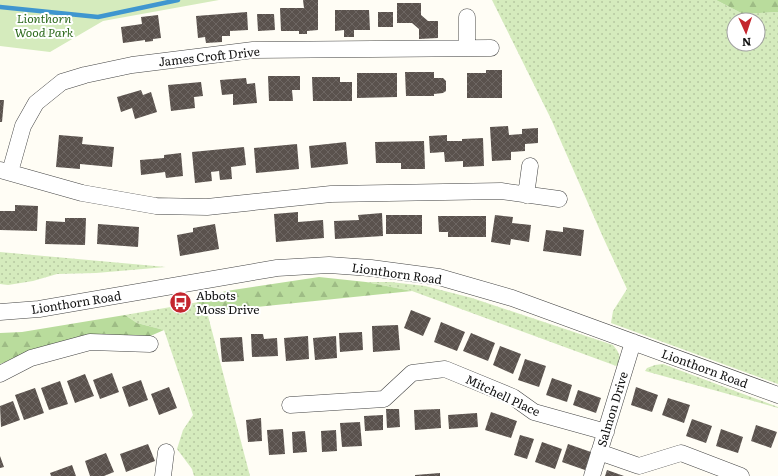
<svg xmlns="http://www.w3.org/2000/svg" width="778" height="476" viewBox="0 0 778 476" font-family="Literata,serif">
<style>
.grass{fill:url(#grass-dots);fill-rule:evenodd}
.forest{fill:url(#forest-firs)}
.park{fill:#d5ebbd}
.lines{fill:none;stroke-linecap:round;stroke-linejoin:round}
.stream{stroke:#3f96cf;stroke-width:4.5}
.building{fill:url(#building-cross-hatch)}
.minor-casing{stroke:#444;stroke-width:17}
.minor{stroke:#fff;stroke-width:16}
.labels{text-anchor:middle;dominant-baseline:central;stroke-width:4;stroke-linejoin:round;paint-order:stroke}
.park-label{font-size:12px;font-style:italic;fill:#2f6b1f;stroke:#fff}
.street-label{font-size:12px;fill:#111;stroke:#fff}
.poi-label{font-size:12px;fill:#111;stroke:#fff;text-anchor:start}
</style>
<defs>
<pattern id="grass-dots" width="8" height="8" patternUnits="userSpaceOnUse"><rect width="8" height="8" fill="#d5ebbd"/><path d="M2 2h.1M6 6h.1" fill="none" stroke="#b6c8a1" stroke-width="1.8" stroke-linecap="round"/></pattern>
<pattern id="forest-firs" width="22" height="20" patternUnits="userSpaceOnUse"><rect width="22" height="20" fill="#b9dc9c"/><path d="M5 1l3.5 6h-7zM16 11l3.5 6h-7z" fill="#9ebc85"/></pattern>
<pattern id="building-cross-hatch" width="8" height="8" patternUnits="userSpaceOnUse"><rect width="8" height="8" fill="#5a524d"/><path d="M0 0l8 8M0 8l8-8" fill="none" stroke="#6d6662"/></pattern>
</defs>
<rect width="100%" height="100%" fill="#fffdf5"/>
<!-- grass -->
<path class="grass" d="M492,0h224l27,14 35,-2v372l-167,-61 2,-12 14,-22 -25,-54 -51,-116zM734,20h24v24h-24z
M0,252l166,15 -70,6 -39,1 -24,7 -25,4 -8,-1z
M366,282h25l34,4 47,12 141,47c6,7 9,13 6,22l-207,-76z
M199,302v5l8,5 43,164h-56l-2,-7 -15,-20 6,-19 10,-15 -29,-85 -27,-7 -12,-8z
M663,364l115,43v1l-133,-37 2,-3 8,-3z"/>
<!-- forest -->
<path class="forest" d="M716,0h62v12l-35,2z
M319,277l47,5 46,9 -205,21 -8,-5v-5l7,-5 20,-6z
M125,315l12,8 27,7 -16,7 -109,13 -39,14v-31l22,-1z"/>
<!-- park -->
<path class="park" d="M0,0h219l-116,21 -53,31 -50,-6z"/>
<g class="lines">
<!-- stream -->
<path class="stream" d="M0,7l98,10 80,-17"/>
</g>
<!-- building -->
<path class="building" d="M303,0h15v30l-11,1v3h-8v-3h-18l-1,-23h24z
M397,3h24v12l7,6h10v17l-19,1v-10l-7,-6h-15z
M335,10h34l1,20h-16v7h-10v-7l-9,1z
M247,12l1,18 -18,1v5h-8v6l-16,1 -1,-6 -7,1 -2,-22z
M378,12h15v15h-15z
M257,14h17l1,16 -17,1z
M158,15l3,23 -8,1v2l-8,1v-2l-22,3 -2,-16 21,-3 -1,-7z
M486,70h16v28h-35v-25h19z
M405,72h29v6h9l3,3v10l-3,2 -9,1v2h-28z
M357,73h40v24l-40,1z
M268,76h32v14h-8l1,11h-24z
M312,77h28v5h12v19h-39z
M246,78l1,6 8,-1 2,20 -24,2v-11l-11,1 -2,-15z
M201,82l2,14 -9,1 1,11 -24,3 -3,-26z
M141,90l2,5 8,-3 6,20 -22,7 -3,-11 -11,4 -4,-15z
M0,100h4l-2,22h-2z
M508,126l1,9 13,-1v-5l16,-1v15l-13,1v7l-14,1v8l-19,1 -2,-34z
M59,135l24,2 -1,7 32,3 -2,20 -32,-3v5l-24,-2z
M447,135v6h15v-2l21,-1 1,28 -21,1v-6l-18,1 -1,-10 -14,1 -1,-17z
M424,141l1,28h-24v-6h-25l-1,-21z
M346,142l2,22 -37,4 -2,-22z
M297,144l2,25 -43,4 -2,-25z
M244,147l2,18 -15,2 1,12 -12,1 -1,-9 -8,1 1,9 -17,2 -3,-31z
M181,153l2,23 -17,2 -1,-6 -24,3 -1,-15 24,-2v-3z
M15,205l23,1 -1,25 -37,-1v-19h15z
M298,212v10l25,-2 1,18 -48,4 -2,-28z
M382,213l1,23 -48,3 -1,-18 25,-1 -1,-5z
M386,215h36v19h-36z
M495,215l18,2 -1,6 19,2 -2,17 -18,-3 -1,6 -19,-3z
M438,216h48v21h-38v-5h-9z
M65,218h21l-1,27 -40,-1 1,-23 19,1z
M98,224l41,3 -1,20 -41,-3z
M215,224l4,25 -39,7 -3,-21 16,-3v-4z
M563,227l21,3 -3,26 -38,-5 3,-21 17,2z
M411,310l20,8 -8,18 -19,-8z
M441,322l24,10 -8,19 -23,-9z
M398,325l2,25 -27,2 -1,-26z
M362,332l1,18 -23,2 -1,-19z
M471,333l24,10 -7,18 -25,-10z
M251,334h12l1,5 13,-1 1,18 -26,1z
M308,336l1,23 -23,2 -2,-23z
M336,336l1,22 -22,2 -2,-22z
M242,337l2,24 -22,1 -2,-24z
M500,346l21,8 -8,20 -20,-9z
M525,359l21,7 -7,21 -21,-7z
M112,373l7,19 -19,7 -7,-19z
M85,374l9,22 -19,7 -8,-22z
M552,378l20,7 -5,17 -21,-7z
M141,380l7,20 -19,7 -7,-20z
M60,381l8,23 -19,6 -8,-22z
M169,387l8,21 -18,7 -8,-21z
M636,387l22,8 -6,17 -21,-7z
M35,388l9,25 -20,7 -9,-25z
M578,390l23,8 -5,15 -23,-8z
M668,398l22,7 -6,18 -22,-8z
M13,401l7,19 -19,7 -1,-21z
M386,409h13l1,18 -13,1z
M440,409l1,19 -26,2 -1,-20z
M491,412l26,9 -6,17 -26,-8z
M477,413l1,14 -29,2 -1,-14z
M383,415v15l-18,1 -1,-15z
M261,418l1,23 -14,1 -2,-22z
M692,419l20,7 -6,17 -20,-7z
M360,422l2,24 -20,1 -2,-24z
M756,425l21,7 -6,16 -20,-7z
M283,429l2,25 -16,1 -2,-25z
M721,429l22,8 -5,16 -22,-7z
M336,430l1,21 -15,1 -1,-21z
M305,431l2,21 -14,1 -1,-21z
M520,435l14,4 -7,20 -13,-4z
M542,442l20,7 -7,20 -20,-7z
M148,444l7,17 -29,11 -6,-18z
M568,444l23,8 -6,18 -23,-8z
M106,453l8,19 -10,4h-14l-5,-15z
M0,456l4,11 -4,1z
M72,465l4,11h-25l-1,-3z
M607,470l17,6h-19z
M440,473v3h-25v-1z"/>
<g class="lines">
<defs>
<path id="minor" d="M467,48v-31
M0,170l82,23 74,13 51,1 124,-13 170,-3 58,8
M10,172l13,-46 13,-23 26,-21 23,-7 47,-10 121,-15 238,-2
M526,195l4,-29
M0,312l39,-3 238,-41 52,-3 42,3 68,9 73,21 266,97
M0,374l31,-16 59,-16 60,2
M290,405l94,-6 28,-26 33,-4 68,28 21,15 72,20
M599,452l40,14 42,-13 60,23
M163,476l3,-24
M592,476l41,-134"/>
</defs>
<!-- minor casing -->
<use href="#minor" class="minor-casing"/>
<!-- minor -->
<use href="#minor" class="minor"/>
</g>
<!-- icons -->
<defs>
<symbol id="bus-disc" viewBox="-11 -11 22 22"><circle r="9.5" fill="#c4262e" stroke="#fff"/><path d="M-5-6H5V4H4V6H2V4H-2V6H-4V4H-5ZM-3.5-4V0h7V-4ZM-3.5 1.2v1.5H-2V1.2ZM2 1.2v1.5H3.5V1.2Z" fill="#fff"/></symbol>
</defs>
<g fill-rule="evenodd">
<use href="#bus-disc" x="168" y="290" width="25" height="25"/>
</g>
<g class="labels">
<!-- park labels -->
<g class="park-label">
<text x="44" y="18">Lionthorn<tspan x="44" dy="14">Wood Park</tspan></text>
</g>
<!-- street labels -->
<g class="street-label">
<text transform="translate(209 56) rotate(-6)">James Croft Drive</text>
<text transform="translate(397 273) rotate(8)">Lionthorn Road</text>
<text transform="translate(76 302) rotate(-9)">Lionthorn Road</text>
<text transform="translate(705 368) rotate(20)">Lionthorn Road</text>
<text transform="translate(503 395) rotate(25)">Mitchell Place</text>
<text transform="translate(612 409) rotate(-73)">Salmon Drive</text>
</g>
<!-- poi labels -->
<g class="poi-label">
<text x="196" y="295">Abbots<tspan x="196" dy="14">Moss Drive</tspan></text>
</g>
</g>
<!-- north arrow -->
<g transform="translate(746 32) rotate(177)"><circle r="19" fill="#ffffff" stroke="#a0a0a0"/>
<path d="M0-3L7 15L0 10L-7 15Z" fill="#c4262e"/>
<text y="-6" font-size="11" font-weight="bold" text-anchor="middle" fill="#111111">N</text>
</g>
</svg>
